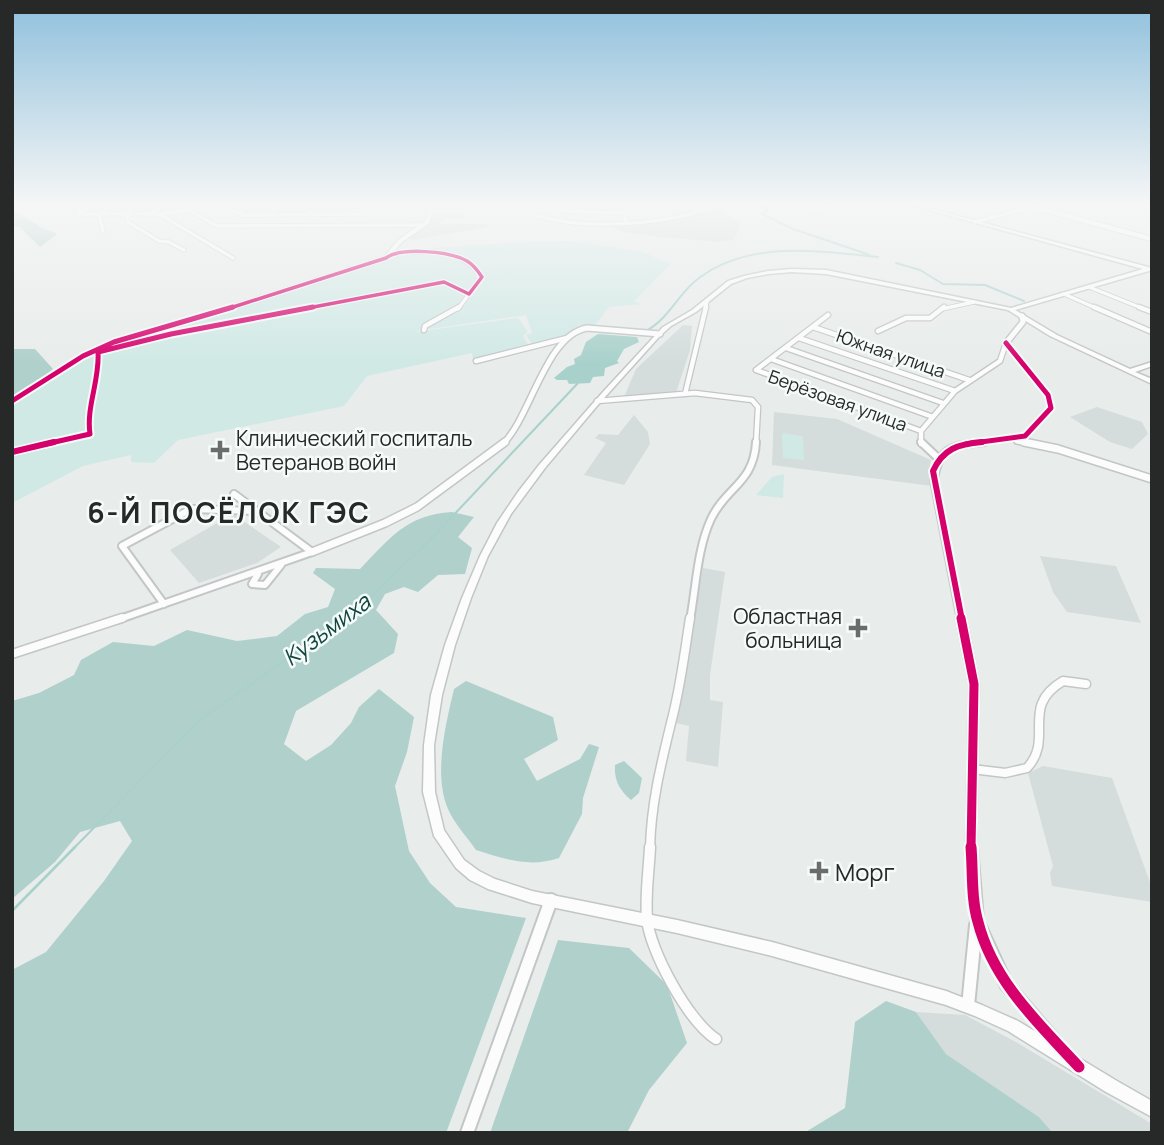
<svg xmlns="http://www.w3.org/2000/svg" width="1164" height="1145" viewBox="0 0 1164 1145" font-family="Manrope,sans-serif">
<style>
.built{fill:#d4dddc}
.green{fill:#d0e9e5}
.forest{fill:#b0d0cb}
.water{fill:#a9d1cb}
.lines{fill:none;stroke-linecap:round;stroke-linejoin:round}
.stream-far1{stroke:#a9d1cb;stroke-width:2}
.stream{stroke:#a9d1cb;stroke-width:2.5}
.minor-far4-casing{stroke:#c3c6c6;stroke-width:5}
.minor-far3-casing{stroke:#c3c6c6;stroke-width:7}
.minor-far2-casing{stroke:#c3c6c6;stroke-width:10}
.minor-far1-casing{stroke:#c3c6c6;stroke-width:11}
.minor-casing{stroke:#c3c6c6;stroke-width:13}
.tertiary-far4-casing{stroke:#c3c6c6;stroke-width:6}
.tertiary-far3-casing{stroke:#c3c6c6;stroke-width:8}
.tertiary-far2-casing{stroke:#c3c6c6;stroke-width:10}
.tertiary-far1-casing{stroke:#c3c6c6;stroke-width:13}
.tertiary-casing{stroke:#c3c6c6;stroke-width:16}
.secondary-casing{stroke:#c3c6c6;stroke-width:3}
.minor-far4{stroke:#fcfcfc;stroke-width:3.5}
.minor-far3{stroke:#fcfcfc;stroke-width:4.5}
.minor-far2{stroke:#fcfcfc;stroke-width:6}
.minor-far1{stroke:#fcfcfc;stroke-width:8}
.minor{stroke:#fcfcfc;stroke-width:10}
.tertiary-far4{stroke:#fcfcfc;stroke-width:4.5}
.tertiary-far3{stroke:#fcfcfc;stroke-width:5}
.tertiary-far2{stroke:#fcfcfc;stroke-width:7}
.tertiary-far1{stroke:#fcfcfc;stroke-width:10}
.tertiary{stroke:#fcfcfc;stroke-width:12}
.secondary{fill:#fcfcfc;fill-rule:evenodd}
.cycleway-far4-casing{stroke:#f4fbf9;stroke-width:6}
.cycleway-far3-casing{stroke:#f4fbf9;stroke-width:9}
.cycleway-far2-casing{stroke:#f4fbf9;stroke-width:10}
.cycleway-far1-casing{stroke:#f4fbf9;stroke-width:13}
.cycleway-casing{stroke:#f4fbf9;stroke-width:16}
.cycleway-far4{stroke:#d6006c;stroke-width:3.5}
.cycleway-far3{stroke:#d6006c;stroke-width:5}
.cycleway-far2{stroke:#d6006c;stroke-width:6}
.cycleway-far1{stroke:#d6006c;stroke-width:9}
.cycleway{stroke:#d6006c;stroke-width:11}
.poi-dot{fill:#6b6d6d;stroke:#f4fbf9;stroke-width:2.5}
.labels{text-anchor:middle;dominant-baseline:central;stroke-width:5;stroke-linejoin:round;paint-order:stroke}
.far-street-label{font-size:18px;fill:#272929;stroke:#f4fbf9}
.poi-label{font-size:21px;fill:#272929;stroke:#f4fbf9;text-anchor:start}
.water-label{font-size:23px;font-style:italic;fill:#144640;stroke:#f4fbf9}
.near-poi-label{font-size:24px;fill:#272929;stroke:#f4fbf9;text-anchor:start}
.district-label{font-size:28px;font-weight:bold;letter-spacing:2px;fill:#272929;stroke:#f4fbf9}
</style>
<rect width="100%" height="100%" fill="#e8eceb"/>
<!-- built -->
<path class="built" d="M718,209l18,11 4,6 -6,14 -16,2 -67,-6 -28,-4 -11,-6z
M464,213l-2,6 -18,-1 -6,6h49l1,3 -75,13 -6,-2 22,-14 3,-10z
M683,325l9,1 -2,24 -14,43 -52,4 12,-28z
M1097,407l45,15 6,12 -16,15 -22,-7 -40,-25z
M774,412l63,7 94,41 -2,10 3,16 -160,-21z
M634,415l14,17 2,12 -26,41 -40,-10 22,-32 -11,-5 4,-4 19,1z
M233,514l48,33 -24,16 -58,20 -29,-33z
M1040,556l76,10 25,57 -74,-11 -14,-20z
M703,568l22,4 -15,103v25l13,2 -5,65 -32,-6 3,-35 -13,-3z
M1043,766l69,12 40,110v14l-100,-16 -2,-13 3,-7 -25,-93z
M916,1012l49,3 51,27 136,82v9h-99l-14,-16 -93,-63z"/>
<!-- green -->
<path class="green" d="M572,241l71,11 28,12 -37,37 7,3 -32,3 -14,18h-16l-14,12 -33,7 -6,-9 6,-2 -6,-18 -96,14 -2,-2c23,-11 45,-26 57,-49 -10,-32 -57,-25 -83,-26l-3,-2 125,-8z
M400,255c28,1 52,-2 76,14 3,11 1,18 -9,24l-24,-12 -283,56 282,-54 23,12 -8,12 -41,25 102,-14 10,14 -5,4 6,10 -56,14 -1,-7 -105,23 -23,30 -166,34 -24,23 -23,-1v-7l-48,11 -71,37v-100l29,-15 44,-31 53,-23 157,-43z
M782,433l21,3 1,24 -21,-2z
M784,474l-1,24 -27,-3 16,-18z"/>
<!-- forest -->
<path class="forest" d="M12,209l30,19 15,6 -17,13 -20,-20 -8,-1z
M12,349h23l18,20 -22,19 -19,9z
M452,512l22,5 -16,20 14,11 -7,26 -27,1 -20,17 -14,-5 -19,7 -9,16 22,24 -4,19 -98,58 -12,33 22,17 25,-16 20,-22 8,-16 20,-18 35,28 -7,35 -12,34 14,65 21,32 26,24 70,11 -80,215h-434v-163l34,-18 58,-71 28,-40 -12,-20 -40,11 -25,30 -43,37v-198l27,-8 35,-18 7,-15 32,-18 41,4 33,-16 50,11 40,-5 28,-22 23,-7 7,-18 -22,-16 3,-5 44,1c30,-31 46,-54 92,-57z
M466,681l87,36 5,23 -34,19 13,22 43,-22 9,-15 10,3 -16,51 -1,16 -23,44c-30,10 -54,1 -83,-8 -9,-13 -22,-27 -28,-41 -15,-34 -2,-86 6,-120z
M624,761l18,17 -3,15 -8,7c-12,-10 -17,-20 -16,-35z
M558,940l71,8 38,37 20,58 -38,47 -22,43h-137z
M886,1001l30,11 30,42 93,63 14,16h-249l41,-25 10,-86z"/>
<!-- water -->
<path class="water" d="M598,334l39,3 2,5 -15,7 -7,12 2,2 -14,5 -1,8 -11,1 -3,6 -21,1 -2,-4h-10l-3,-2 13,-11 8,-3 -1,-5 7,-4 5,-13z"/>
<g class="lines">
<!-- stream-far1 -->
<path class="stream-far1" d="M762,204l6,5 -6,5 31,15 77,26
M896,263l24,7 23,14 42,1 39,16
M646,331c24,-13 32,-38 53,-53 50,-38 121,-27 179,-21
M73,849l128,-130 155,-108 76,-73 146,-155"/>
<!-- stream -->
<path class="stream" d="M12,911l63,-64"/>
<defs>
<path id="minor-far4" d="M138,204l-11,9 1,9 31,19 10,1 15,8
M221,204l21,11 118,-1
M559,204l3,7 62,2 2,8
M795,204l20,5 30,-5
M1128,204l24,5
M188,210l29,16 206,-1
M79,213l12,-9
M152,213l11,-9
M78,214h82l28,-4
M239,214l11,-10
M270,214l9,-10
M309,214l8,-10
M161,215l72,43
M535,215c50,16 136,10 185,-11
M975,222l57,-15
M103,231l-4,-16 15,-11
M1089,287l55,22
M1064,294l34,15
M303,309l141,-27 25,12 13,-17c-21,-30 -57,-25 -89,-24
M458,309l11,-15
M705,309l2,-8
M942,309l32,-7"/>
<path id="minor-far3" d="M1094,307l58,25
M1139,307l13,5
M813,327l156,53
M424,330l1,-4 34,-19
M878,331l28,-13h24l14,-11
M799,338l156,53
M786,348l157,55
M771,359l162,58
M476,361l91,-23
M756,370l165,61
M756,370l72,-55
M685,394l21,-87
M597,401l98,-8 57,7 6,7 -2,37
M46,444l44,-10c-4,-28 10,-54 8,-82l73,-18 142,-27
M921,444v-13l34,-40 45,-30 6,-18"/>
<path id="minor-far2" d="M921,442l17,16
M12,452l42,-10
M258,574l-6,10 13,1 16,-20
M164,604l-42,-58 69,-37 64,2
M117,620l195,-68 -78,-58
M690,620c6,-32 7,-71 21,-101 15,-32 43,-36 45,-77"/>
<path id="minor-far1" d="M12,654l110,-36
M972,769l33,4 22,-5c28,-30 -8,-61 36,-87l23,3
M650,849c1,-47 12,-89 23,-134 8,-32 12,-65 17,-97"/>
<path id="minor" d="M650,847c-1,23 -5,48 -3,71 2,32 42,104 69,121"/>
<path id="tertiary-far4" d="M1022,204l130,35
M227,309l159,-51 14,-17 27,-19 6,-18"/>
<path id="tertiary-far3" d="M12,401l71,-45 31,-14 119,-35
M1017,441l16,3
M503,444c28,-28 43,-109 84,-116l73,6
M966,444l59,-8 26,-28 -3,-13 -42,-52 17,-21 -1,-6"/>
<path id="tertiary-far2" d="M1024,442l34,7 94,30
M312,552l73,-29 32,-16 88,-65
M961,620l-27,-140c4,-33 20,-35 50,-38"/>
<path id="tertiary-far1" d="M961,618l13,66 -3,165"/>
<path id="tertiary" d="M971,847l6,74 29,63 58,68
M968,1006l8,-81
M467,1133l84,-233"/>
<path id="secondary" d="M907,204h6l239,64v3h-3l-134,39 42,25 73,34 22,-7v4l-17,6 17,7v5l-102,-48 -42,-26 -182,-36 -34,-2 -24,2 -21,4 -16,6 -35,28 -25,14 -12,11 -62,69 -52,62 -34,46 -23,42 -17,42 -16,47 -13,50 -8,50 1,47 9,38 20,30 15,11 16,8 37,12 145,29 95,22 174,49 36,14 36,16 99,60 35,20v16l-46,-25 -98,-61 -33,-15 -29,-11 -174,-49 -95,-23 -145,-30 -44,-14 -18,-9 -14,-12 -22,-32 -11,-44 1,-47 7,-50 14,-50 17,-47 18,-42 17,-33 21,-31 21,-27 63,-72 61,-66 29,-17 36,-29 16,-5 24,-5 24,-2 34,1 185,38 132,-39z"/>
</defs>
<!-- minor-far4 casing -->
<use href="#minor-far4" class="minor-far4-casing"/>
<!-- minor-far3 casing -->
<use href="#minor-far3" class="minor-far3-casing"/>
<!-- minor-far2 casing -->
<use href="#minor-far2" class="minor-far2-casing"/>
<!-- minor-far1 casing -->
<use href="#minor-far1" class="minor-far1-casing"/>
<!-- minor casing -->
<use href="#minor" class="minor-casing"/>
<!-- tertiary-far4 casing -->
<use href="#tertiary-far4" class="tertiary-far4-casing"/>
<!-- tertiary-far3 casing -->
<use href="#tertiary-far3" class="tertiary-far3-casing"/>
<!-- tertiary-far2 casing -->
<use href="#tertiary-far2" class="tertiary-far2-casing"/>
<!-- tertiary-far1 casing -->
<use href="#tertiary-far1" class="tertiary-far1-casing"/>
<!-- tertiary casing -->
<use href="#tertiary" class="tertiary-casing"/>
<!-- secondary casing -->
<use href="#secondary" class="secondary-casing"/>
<!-- minor-far4 -->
<use href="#minor-far4" class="minor-far4"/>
<!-- minor-far3 -->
<use href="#minor-far3" class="minor-far3"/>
<!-- minor-far2 -->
<use href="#minor-far2" class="minor-far2"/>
<!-- minor-far1 -->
<use href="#minor-far1" class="minor-far1"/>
<!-- minor -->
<use href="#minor" class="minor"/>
<!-- tertiary-far4 -->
<use href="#tertiary-far4" class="tertiary-far4"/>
<!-- tertiary-far3 -->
<use href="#tertiary-far3" class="tertiary-far3"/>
<!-- tertiary-far2 -->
<use href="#tertiary-far2" class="tertiary-far2"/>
<!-- tertiary-far1 -->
<use href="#tertiary-far1" class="tertiary-far1"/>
<!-- tertiary -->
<use href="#tertiary" class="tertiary"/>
<!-- secondary -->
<use href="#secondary" class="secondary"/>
<defs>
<path id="cycleway-far4" d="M227,309l159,-51c15,-11 64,-7 81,3 7,4 11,10 15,16l-13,17 -25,-12 -141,27"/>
<path id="cycleway-far3" d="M12,401l71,-45 31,-14 119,-35
M46,444l44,-10c-4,-28 10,-54 8,-82l73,-18 142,-27
M966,444l59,-8 26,-28 -3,-13 -42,-52"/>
<path id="cycleway-far2" d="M12,452l42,-10
M962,620l-29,-149c10,-22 25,-27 49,-29"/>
<path id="cycleway-far1" d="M961,618l13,66 -3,165"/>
<path id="cycleway" d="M971,847c2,24 0,52 7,75 15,59 61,102 101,145"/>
</defs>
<!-- cycleway-far4 casing -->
<use href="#cycleway-far4" class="cycleway-far4-casing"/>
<!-- cycleway-far3 casing -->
<use href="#cycleway-far3" class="cycleway-far3-casing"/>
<!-- cycleway-far2 casing -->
<use href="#cycleway-far2" class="cycleway-far2-casing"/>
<!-- cycleway-far1 casing -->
<use href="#cycleway-far1" class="cycleway-far1-casing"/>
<!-- cycleway casing -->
<use href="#cycleway" class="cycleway-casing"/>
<!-- cycleway-far4 -->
<use href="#cycleway-far4" class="cycleway-far4"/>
<!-- cycleway-far3 -->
<use href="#cycleway-far3" class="cycleway-far3"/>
<!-- cycleway-far2 -->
<use href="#cycleway-far2" class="cycleway-far2"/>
<!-- cycleway-far1 -->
<use href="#cycleway-far1" class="cycleway-far1"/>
<!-- cycleway -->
<use href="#cycleway" class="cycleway"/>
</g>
<!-- sky -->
<linearGradient id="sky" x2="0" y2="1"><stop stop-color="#8fc0dc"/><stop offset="0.56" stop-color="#f5f6f6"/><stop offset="1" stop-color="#f5f6f6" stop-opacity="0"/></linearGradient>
<rect width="1164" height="364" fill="url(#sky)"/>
<!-- markers -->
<g class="poi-dot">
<path d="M216.5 439.5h7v7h7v7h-7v7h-7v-7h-7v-7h7z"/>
<path d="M854.5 617.5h7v7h7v7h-7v7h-7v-7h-7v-7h7z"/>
<path d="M815.5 860.5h7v7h7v7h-7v7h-7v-7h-7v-7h7z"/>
</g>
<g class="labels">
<!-- far-street labels -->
<g class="far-street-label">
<text transform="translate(891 353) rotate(19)">Южная улица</text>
<text transform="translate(838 400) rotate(20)">Берёзовая улица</text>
</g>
<!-- poi labels -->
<g class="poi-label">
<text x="236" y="438">Клинический госпиталь<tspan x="236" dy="24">Ветеранов войн</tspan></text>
<text x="842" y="616" text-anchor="end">Областная<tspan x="842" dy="24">больница</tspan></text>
</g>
<!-- water labels -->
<g class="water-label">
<text transform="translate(326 629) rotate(-37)">Кузьмиха</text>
</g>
<!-- near-poi labels -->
<g class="near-poi-label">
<text x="835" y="871">Морг</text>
</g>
<!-- district labels -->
<g class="district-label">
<text x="229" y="512">6-Й ПОСЁЛОК ГЭС</text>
</g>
</g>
<!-- border -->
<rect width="1164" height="1145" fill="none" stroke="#272929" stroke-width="28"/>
</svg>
